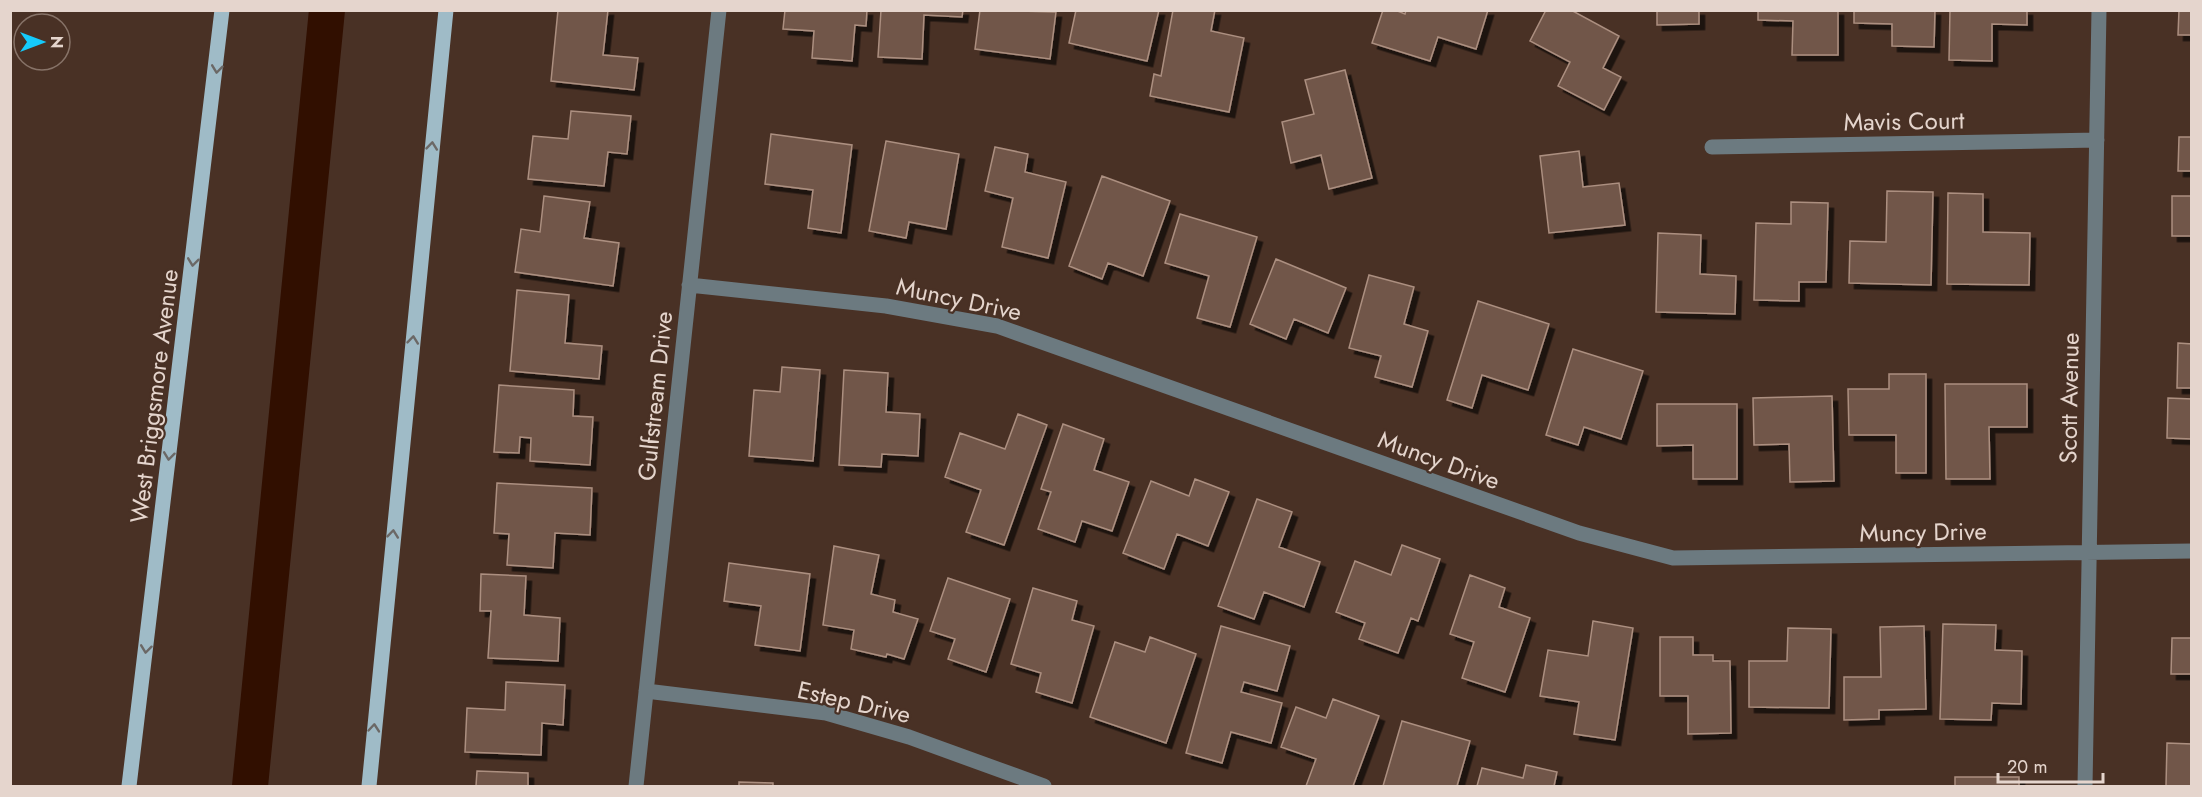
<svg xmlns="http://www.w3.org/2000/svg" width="2202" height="797" viewBox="0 0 2202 797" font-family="Jost,sans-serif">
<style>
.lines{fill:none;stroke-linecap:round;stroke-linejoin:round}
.canal{stroke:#310f00;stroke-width:36}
.building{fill:#715749;stroke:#ac8f80;stroke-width:1.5;filter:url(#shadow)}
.minor{stroke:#6c7a80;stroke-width:15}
.major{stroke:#9fbbc7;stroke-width:15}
.oneway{stroke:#6b6866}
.labels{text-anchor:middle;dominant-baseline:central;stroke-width:4.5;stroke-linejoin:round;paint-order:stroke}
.street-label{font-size:24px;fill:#e5d5cd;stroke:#493125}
</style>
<defs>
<filter id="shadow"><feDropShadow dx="5.5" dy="5.5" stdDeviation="0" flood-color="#0009"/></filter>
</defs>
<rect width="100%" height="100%" fill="#493125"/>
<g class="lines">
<!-- canal -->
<path class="canal" d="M250,786l77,-776"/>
</g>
<!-- building -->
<path class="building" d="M558,10h50l-5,45 35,3 -4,32 -83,-9z
M785,10h82l-1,16 -11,-1 -3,36 -40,-3 2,-27 -31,-2z
M881,10h82l-1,7 -38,-2 -2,44 -44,-2z
M980,10l76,2 -6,47 -75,-10z
M1076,10h83l-12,51 -78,-18z
M1173,10h42l-4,21 33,7 -15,74 -79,-16 4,-22 7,2z
M1383,10h12l10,4 1,-4h82l-12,39 -38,-12 -8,24 -58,-18z
M1546,10h25l48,26 -16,32 18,9 -17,33 -46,-24 12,-24 -40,-21z
M1657,10h42v14l-42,1z
M1758,10h80v45h-46l1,-34 -35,-1z
M1854,10h81l-1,37 -42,-1v-22l-38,-1z
M1950,10h77v15l-35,-1v37l-43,-1z
M2179,10h13v25h-14z
M1345,70l27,108 -43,11 -8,-34 -30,8 -9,-41 32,-8 -9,-34z
M571,111l60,5 -4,38 -19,-2 -4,34 -76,-7 5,-43 35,3z
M771,134l81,11 -11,88 -33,-5 5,-38 -48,-6z
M2179,137h13v34h-14z
M886,141l73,13 -13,75 -37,-7 -3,16 -37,-7z
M995,147l33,7 -3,18 41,10 -18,76 -46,-11 11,-49 -28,-7z
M1579,151l4,36 36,-4 6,42 -76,8 -9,-77z
M1102,176l68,25 -27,75 -35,-13 -6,16 -33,-13z
M1887,191l46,1 -2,93 -82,-2 1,-42 36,1z
M1948,193l35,1v38l47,1 -1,52 -82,-1z
M544,196l46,6 -6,36 35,5 -6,43 -98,-14 6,-43 19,3z
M2172,196h20v40h-20z
M1791,202l37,1 -2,79h-27v19l-45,-1 2,-77 35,1z
M1180,214l77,23 -27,90 -33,-9 12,-42 -44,-13z
M1658,233l43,2 -1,39 36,2 -1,38 -79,-2z
M1276,259l70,29 -18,45 -34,-14 -8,20 -36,-15z
M1369,275l45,12 -10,37 24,7 -16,56 -37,-10 6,-21 -32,-8z
M517,290l52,5 -4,48 37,3 -3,33 -89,-8z
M1478,301l71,23 -21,66 -46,-15 -10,33 -25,-8z
M2178,343l14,1v44h-15z
M1573,349l70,22 -22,68 -37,-12 -6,18 -32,-10z
M782,367l38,3 -7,91 -64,-5 5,-66 26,2z
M844,370l44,3 -2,39 34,2 -2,42 -36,-2 -1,13 -42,-2z
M1889,374h37v99h-30v-38h-47l-1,-46h41z
M1945,384h82v43h-38l1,52h-44z
M499,385l75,5 -1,26 20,1 -3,48 -60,-4 1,-23 -11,-1 -1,16 -25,-1z
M1832,396l2,85 -44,1 -1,-38 -35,1 -1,-47z
M2168,398l24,1v40l-25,-1z
M1657,404h80v75h-44v-34l-36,1z
M1018,414l29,11 -43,120 -38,-13 15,-42 -36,-13 15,-44 45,16z
M1063,424l41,15 -10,31 35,12 -17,49 -30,-10 -7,21 -37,-13 13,-37 -10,-3z
M1195,479l34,13 -21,54 -31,-12 -13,35 -41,-16 28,-72 38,15z
M497,483l95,5 -2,47 -35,-2 -2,35 -46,-3 2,-31 -15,-1z
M1257,499l35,13 -13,35 41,15 -16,45 -40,-15 -10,27 -36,-13z
M1402,545l38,14 -22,62 -7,-3 -13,35 -39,-14 6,-16 -29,-11 19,-51 36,14z
M834,546l45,9 -8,39 24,6 -2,12 25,7 -14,40 -17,-5 -1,3 -35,-8 3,-19 -31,-5z
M729,563l81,11 -10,77 -45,-6 6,-39 -37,-5z
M481,574l45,2 -2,39 36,3 -2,43 -70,-3 3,-47h-11z
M1470,575l35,13 -6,19 31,11 -25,74 -43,-14 12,-36 -24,-8z
M948,578l62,21 -24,73 -38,-13 7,-20 -25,-8z
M1033,588l44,13 -5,19 22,6 -22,77 -36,-11 5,-19 -30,-9z
M1593,621l40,7 -18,112 -41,-6 5,-32 -39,-6 8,-46 40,6z
M1943,624l53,1 -1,25 27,1 -1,53 -29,-1 -1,17 -51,-1z
M1221,626l69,20 -13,45 -33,-9 -3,10 41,11 -11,40 -40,-11 -9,31 -36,-10z
M1924,626l2,83 -47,1v9l-35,1v-43h37l-1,-50z
M1788,628l43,1 -2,79 -80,-1v-46h38z
M1150,637l46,17 -30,89 -76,-26 25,-75 30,10z
M1660,637h33v18h20v6h17l1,72 -43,1v-38h-28z
M2172,638h20v36h-21z
M506,682l59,3 -2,40 -21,-2 -1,32 -76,-3 2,-44 38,2z
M1333,699l46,17 -26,70h-47l10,-27 -35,-12 15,-40 30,11z
M1402,721l68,20 -13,45h-74z
M2167,743l25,1v42h-26z
M1526,765l31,7 -3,14h-77l5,-18 41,10z
M477,771l51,2v13h-52z
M1955,777h64v9h-64z
M739,782l34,1v3h-34z"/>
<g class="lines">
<!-- minor -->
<path class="minor" d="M1712,147l385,-7
M689,285l197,21 111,20 582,207 94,25 519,-7
M646,691l180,22 83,24 135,49
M636,786l83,-776
M2085,786l14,-776"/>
<!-- major -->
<path class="major" d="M129,786l93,-776
M369,786l77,-776"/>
</g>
<!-- one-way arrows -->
<defs><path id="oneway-chevron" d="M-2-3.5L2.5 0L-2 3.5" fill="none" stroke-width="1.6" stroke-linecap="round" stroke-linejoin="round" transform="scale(1.5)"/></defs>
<g class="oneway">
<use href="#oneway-chevron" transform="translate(217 69) rotate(97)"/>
<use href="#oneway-chevron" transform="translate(432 146) rotate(-84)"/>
<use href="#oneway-chevron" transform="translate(193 262) rotate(97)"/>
<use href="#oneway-chevron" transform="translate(413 340) rotate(-84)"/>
<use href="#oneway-chevron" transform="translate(169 456) rotate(97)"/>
<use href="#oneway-chevron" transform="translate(393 534) rotate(-84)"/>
<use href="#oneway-chevron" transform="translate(146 649) rotate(97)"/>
<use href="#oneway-chevron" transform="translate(374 728) rotate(-85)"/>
</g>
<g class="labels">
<!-- street labels -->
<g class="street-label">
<text transform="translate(1904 121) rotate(-1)">Mavis Court</text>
<text transform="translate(959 299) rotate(12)">Muncy Drive</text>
<text transform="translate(154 396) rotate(-83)">West Briggsmore Avenue</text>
<text transform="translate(655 396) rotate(-84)">Gulfstream Drive</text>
<text transform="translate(2069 398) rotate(-89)">Scott Avenue</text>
<text transform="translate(1439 460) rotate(20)">Muncy Drive</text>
<text transform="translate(1923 532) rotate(-1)">Muncy Drive</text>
<text transform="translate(854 702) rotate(13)">Estep Drive</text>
</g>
</g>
<!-- border -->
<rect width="2202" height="797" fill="none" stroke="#e5d5cd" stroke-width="24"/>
<!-- north arrow -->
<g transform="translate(42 42) rotate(90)"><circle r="28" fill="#493125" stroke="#877368" stroke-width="1.5"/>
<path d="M0-4.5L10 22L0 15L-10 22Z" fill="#15cafb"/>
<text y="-9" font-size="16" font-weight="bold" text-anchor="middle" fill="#e5d5cd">N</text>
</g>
<!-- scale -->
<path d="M1998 773v9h105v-9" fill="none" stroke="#e5d5cd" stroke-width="3"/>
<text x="2007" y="773" font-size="18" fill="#e5d5cd" stroke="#493125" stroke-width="4.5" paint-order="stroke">20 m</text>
</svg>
